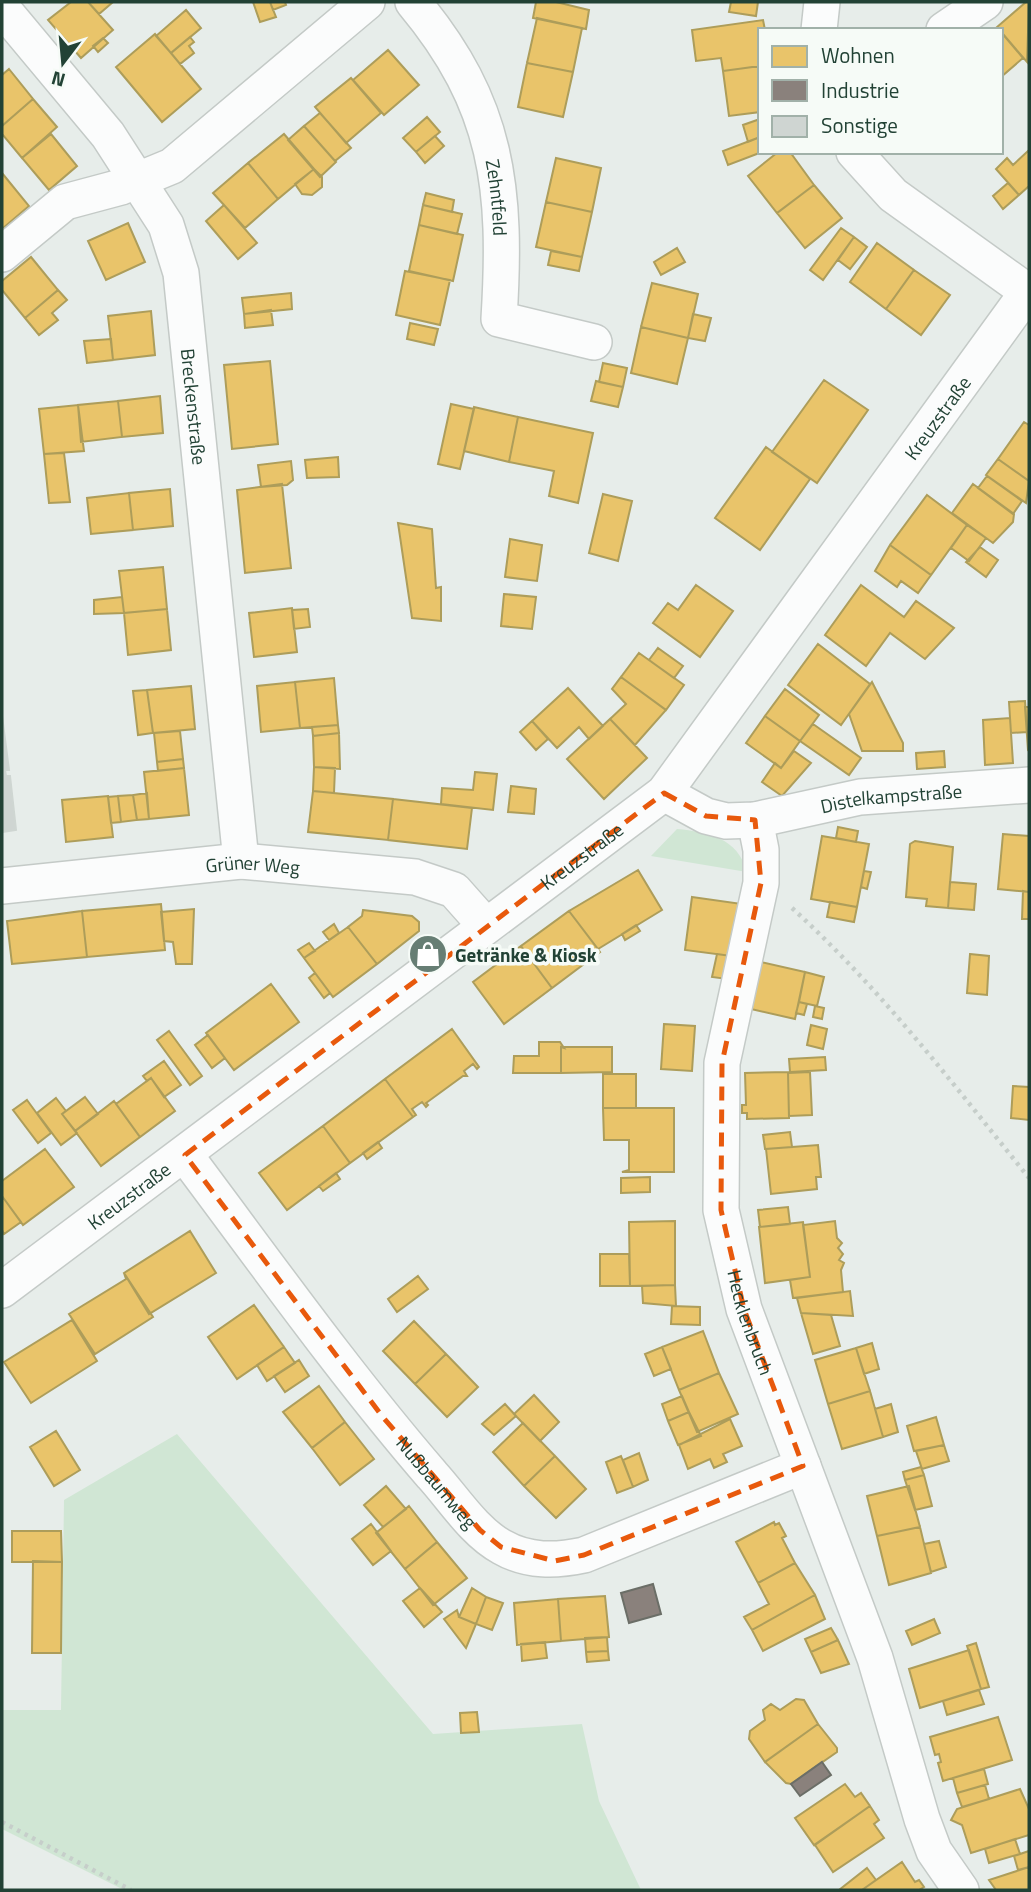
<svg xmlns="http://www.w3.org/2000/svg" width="1031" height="1892" viewBox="0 0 1031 1892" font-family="'Titillium Web',sans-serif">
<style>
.green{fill:#d0e6d4}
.homes{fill:#e9c46a;stroke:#ad9d5a;stroke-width:2}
.industry{fill:#8a817c;stroke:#6b6e67;stroke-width:2}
.building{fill:#cfd5d2;stroke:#cfd6d2;stroke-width:2}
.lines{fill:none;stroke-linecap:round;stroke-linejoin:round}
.minor-casing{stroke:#c4cac7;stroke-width:38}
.path{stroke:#c6ceca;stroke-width:4.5;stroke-dasharray:3.5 5;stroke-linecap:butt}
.minor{stroke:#fbfcfc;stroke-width:35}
.marked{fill:none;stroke:#e8590c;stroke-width:5;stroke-dasharray:14 9;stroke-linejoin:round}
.labels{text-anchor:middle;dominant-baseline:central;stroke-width:7;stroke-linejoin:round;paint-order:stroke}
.street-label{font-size:19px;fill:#224235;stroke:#f6fbf7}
.poi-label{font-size:19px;font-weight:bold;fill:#224235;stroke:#f6fbf7;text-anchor:start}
</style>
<rect width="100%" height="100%" fill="#e7edea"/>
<!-- green -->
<path class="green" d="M677,829c31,3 61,9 70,43l-96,-16z
M177,1434l256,300 149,-10 17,77 42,89h-517l-122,-61v-119h59l3,-210z"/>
<!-- homes -->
<path class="homes" d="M71,2h17l25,28 -32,28 -33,-38z
M88,2h25l-14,12z
M253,2h17l6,15 -16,5z
M270,2h15l1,3 -13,5z
M536,2h20l33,8 -3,19 -53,-11z
M731,2h27l-2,14 -27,-4z
M1026,2h3l-2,60 -30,-35z
M186,10l15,18 -30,25 -15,-17z
M537,18l45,10 -9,44 -46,-9z
M763,20l2,10h-5v36l-37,5 -2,-13 -25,3 -4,-31z
M1001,32l22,26 -22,19z
M155,34l46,55 -39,33 -46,-55z
M190,37l4,5 -5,4 5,7 -14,11 -9,-11z
M103,38l5,5 -10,9 -5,-6z
M388,50l31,35 -35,30 -31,-35z
M527,63l46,9 -10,45 -45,-10z
M760,66v46l-31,4 -6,-45z
M9,69l24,30 -31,27v-51z
M351,78l30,35 -35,30 -31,-36z
M33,99l24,28 -35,31 -20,-24v-8z
M320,113l31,35 -16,13 -31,-35z
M427,117l13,15 -24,20 -13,-14z
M760,119v18l-12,5 -5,-17z
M304,126l32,36 -16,15 -32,-37z
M51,134l26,32 -28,24 -27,-32z
M284,134l30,35 -36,30 -30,-36z
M435,136l9,10 -19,17 -9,-11z
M760,137v15h2l-34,13 -5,-14z
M1029,150v36l-10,9 -23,-26 11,-11 6,7z
M778,152h12l24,33 -37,28 -29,-37z
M556,158l45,10 -9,44 -46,-10z
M248,163l30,36 -33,29 -32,-35z
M314,169l8,8v10l-10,8 -10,-1 -7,-10z
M2,173l27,33 -27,23z
M1008,183l11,12 -16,14 -10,-13z
M814,185l28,33 -37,30 -28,-35z
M426,193l28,7 -2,12 -29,-7z
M546,202l46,10 -10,45 -46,-10z
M224,205l33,38 -19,16 -32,-38z
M423,205l39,9 -5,20 -38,-9z
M128,223l17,39 -39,18 -18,-39z
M419,225l44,10 -10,46 -44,-10z
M841,228l13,9 -31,43 -13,-10z
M854,237l13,10 -17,22 -12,-9z
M877,243l37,27 -28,39 -36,-27z
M677,248l8,14 -24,13 -7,-13z
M551,251l31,6 -3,14 -31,-6z
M31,257l27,33 -33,28 -23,-28v-9z
M914,270l36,25 -29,40 -35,-26z
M405,271l45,9 -10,45 -44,-10z
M652,283l46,11 -10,44 -47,-11z
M58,290l9,10 -15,13 6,7 -19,15 -14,-17z
M291,293l1,16 -48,5 -2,-16z
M271,310l2,15 -28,3 -1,-14z
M151,311l4,44 -42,5 -5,-44z
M693,314l18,4 -6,23 -17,-3z
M410,323l28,6 -4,16 -27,-6z
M641,327l47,11 -11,46 -46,-11z
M111,339l2,21 -26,3 -3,-22z
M270,361l8,83 -46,5 -8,-84z
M603,363l24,5 -4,19 -24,-5z
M824,380l44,30 -51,73 -45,-31z
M596,381l27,6 -5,20 -27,-6z
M160,396l3,37 -41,4 -4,-36z
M118,401l4,36 -41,5 -3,-37z
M451,404l23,5 -14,60 -22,-5z
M78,405l6,46 -40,3 -5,-45z
M474,407l44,10 -9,45 -45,-11z
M518,417l75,16 -15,70 -29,-7 5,-25 -45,-9z
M1024,422l5,3v56l-31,-22z
M766,447l44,32 -50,71 -45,-32z
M64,453l6,49 -21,1 -5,-49z
M338,457l1,20 -32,1 -2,-18z
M998,459l31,22 -3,22 -40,-28z
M291,461l2,19 -6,5 -26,2 -3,-22z
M987,476l35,25 -9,13 -35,-26z
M282,484l9,84 -46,5 -8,-83z
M973,484l41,30 -1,8 -20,21 -41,-30z
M170,489l3,37 -40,4 -4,-37z
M129,493l4,37 -42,4 -4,-36z
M603,494l29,7 -14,60 -29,-8z
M927,495l40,30 -36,50 -41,-30z
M398,523l34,6 4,59 5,-1v34l-29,-3z
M967,525l19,13 -17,23 -18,-13z
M510,539l32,6 -5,36 -32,-4z
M890,545l41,30 -13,18 -17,-12 -4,6 -22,-16z
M980,547l18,13 -12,17 -20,-15z
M163,567l4,42 -43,4 -5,-42z
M696,585l37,26 -33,46 -47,-34 15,-20 10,7z
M861,585l43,32 12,-16 38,27 -29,31 -35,-26 -24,33 -41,-31z
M504,594l32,3 -4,32 -31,-3z
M122,597l2,16 -30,1v-14z
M292,608l5,44 -43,5 -5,-44z
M167,609l4,41 -43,5 -4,-42z
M308,609l2,18 -16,2 -2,-19z
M818,644l52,40 -29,41 -53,-40z
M658,648l25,18 -9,12 -25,-18z
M639,653l45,32 -18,25 -45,-33z
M621,677l45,33 -31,35 -25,-26 16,-15 -14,-15z
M334,678l4,47 -38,3 -5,-46z
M295,682l5,46 -39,4 -4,-46z
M872,682l31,61v8h-41l-13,-37z
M191,686l4,43 -42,4 -6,-43z
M568,688l35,38 -14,13 -10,-12 -22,21 -25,-27z
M785,689l34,26 -19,26 -35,-25z
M147,690l6,43 -15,2 -5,-44z
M1025,701l2,31 -16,1 -2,-31z
M1025,707h4v44l-1,-1z
M765,716l35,25 -19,27 -35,-25z
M1010,718l3,45 -28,2 -2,-45z
M610,719l37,39 -43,41 -37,-40z
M532,721l16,18 -12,11 -16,-18z
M813,724l48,34 -12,17 -49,-34z
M338,725l1,8 -26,3 -1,-9z
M180,731l3,28 -26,3 -3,-29z
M339,733l1,36 -26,-2 -1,-31z
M794,751l17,12 -29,33 -20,-14 13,-19 6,5z
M944,751l1,16 -28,2 -1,-16z
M183,759l1,9 -26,3 -1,-9z
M314,767l21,1 -1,25 -21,-2z
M184,768l5,47 -40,4 -5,-47z
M475,772l22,2 -4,36 -52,-6 1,-16 31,2z
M511,786l25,3 -2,25 -26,-2z
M313,791l80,8 -5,41 -80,-8z
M147,793l2,26 -12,1 -4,-25z
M133,795l4,25 -16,2 -3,-26z
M108,796l5,41 -47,5 -4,-42z
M118,796l3,26 -10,1 -3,-26z
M393,799l79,9 -5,41 -79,-9z
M838,827l20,4 -2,11 -20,-4z
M1003,834l26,2v56l-31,-3z
M822,836l47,8 -12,63 -46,-8z
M915,841l38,6 -5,61 -22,-2 1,-7 -21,-2 4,-53z
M638,870l24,40 -64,39 -29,-38z
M864,871l7,1 -4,17 -6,-2z
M950,882l26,2 -2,26 -26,-2z
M1023,891l6,1v27h-7z
M692,897l50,7 -11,52 -46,-6z
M830,902l27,5 -3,15 -27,-5z
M161,904l4,46 -78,7 -5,-46z
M194,909l-2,55h-16l-3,-22 -9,-1 -3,-29z
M363,910l49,6 7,6v9l-42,33 -29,-37 14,-11z
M82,911l5,46 -75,7 -5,-43z
M569,911l31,41 -48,36 -31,-42z
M334,924l5,9 -10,7 -6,-8z
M636,925l4,6 -15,9 -3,-6z
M348,927l29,37 -44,33 -29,-39z
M309,943l6,8 -11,7 -6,-8z
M521,946l31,42 -48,36 -31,-42z
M717,954l14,2 -4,23 -15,-2z
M970,954l19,2 -2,39 -20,-2z
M761,962l44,10 -10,47 -44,-10z
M805,972l19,5 -7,29 -18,-4z
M315,973l15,20 -6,5 -15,-20z
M271,984l28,38 -65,48 -28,-37z
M799,1002l8,2 -3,11 -8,-2z
M815,1006l9,2 -2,11 -9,-2z
M664,1024l31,2 -3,45 -31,-2z
M811,1025l16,4 -4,20 -16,-4z
M452,1029l27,38 -2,2 -4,-5 -9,7 3,5h-4l-37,27 2,2 -2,2 -4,-5 -10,7 4,6 -3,2 -28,-38z
M169,1031l33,45 -12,9 -33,-45z
M208,1035l17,23 -13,10 -17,-23z
M539,1042h21l4,6 -3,-1v26h-48l1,-17h25z
M561,1047h51v25l-51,1z
M825,1057l1,13 -36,2 -1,-13z
M164,1061l17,24 -17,12 -13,-19 -4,3 -4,-5z
M788,1072l1,46 -42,1v-6h-5v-8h4l-1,-32z
M810,1072l2,43 -23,1 -1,-43z
M603,1074h33v34h-33z
M151,1078l24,33 -35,26 -24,-33z
M385,1079l28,38 -63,46 -27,-37z
M1013,1086l16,1v33l-18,-2z
M85,1097l13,17 -23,17 -13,-17z
M56,1098l10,13 -4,3 15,19 -16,12 -24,-32z
M27,1100l24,33 -13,10 -25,-33z
M114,1101l26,36 -39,29 -26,-35z
M603,1108h71v64h-52l7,-2v-30h-25z
M323,1126l27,37 -63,47 -28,-37z
M790,1132l2,15 -27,2 -2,-14z
M378,1142l4,6 -15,11 -4,-6z
M818,1145l3,32h-5l1,12 -46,5 -5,-45z
M45,1149l29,38 -51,38 -21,-29v-15z
M336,1173l4,6 -17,12 -4,-5z
M650,1177v15l-29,1v-15z
M2,1196l19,26 -17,12 -2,-4z
M788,1207l2,17 -30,3 -2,-17z
M675,1221v64l-45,1 -1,-64z
M835,1221l2,17 5,5 -4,5 5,6 -4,6 5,3 -3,7 2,22 -50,6 -3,-18 20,-3 -7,-52z
M803,1222l7,55 -45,6 -6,-56z
M190,1231l26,42 -67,41 -25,-41z
M600,1254h29l1,32h-30z
M124,1273l29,44 -58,37 -26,-40 57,-35z
M418,1276l10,13 -31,23 -9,-13z
M675,1285l1,21 -33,-3 -1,-17z
M850,1291l3,25 -52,-3 -4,-15z
M254,1305l30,42 -47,32 -29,-42z
M672,1306l28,1v18l-29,-1z
M801,1313l30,2 9,31 -27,8z
M72,1320l25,41 -66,42 -27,-41z
M414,1321l32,33 -31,30 -32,-33z
M703,1331l16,42 -40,17 -17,-43z
M872,1343l7,26 -15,5 -8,-26z
M284,1347l11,16 -28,18 -10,-16z
M662,1347l9,22 -17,7 -9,-22z
M856,1348l14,43 -42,13 -13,-44z
M446,1354l32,33 -31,30 -32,-33z
M299,1360l10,16 -24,16 -11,-16z
M719,1373l19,41 -41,18 -18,-42z
M319,1386l26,36 -33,26 -29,-36z
M870,1391l13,46 -41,12 -14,-45z
M534,1395l25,27 -19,19 -26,-27z
M682,1396l7,16 -21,9 -6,-17z
M505,1404l11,12 -22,19 -12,-11z
M891,1404l7,28 -15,5 -8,-28z
M689,1412l12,24 -23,9 -10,-24z
M936,1417l8,28 -30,6 -7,-25z
M730,1419l12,27 -19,8 4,8 -13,6 -4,-9 -22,10 -9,-24z
M345,1422l29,37 -34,26 -28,-37z
M523,1423l32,33 -31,30 -31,-34z
M56,1431l24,39 -26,16 -24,-39z
M944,1445l5,16 -27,8 -6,-18z
M639,1453l9,27 -15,7 -10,-27z
M555,1456l31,33 -30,29 -32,-32z
M621,1456l12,31 -16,6 -11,-31z
M921,1467l3,8 -19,5 -2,-8z
M924,1475l8,31 -17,4 -10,-30z
M386,1486l20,23 -23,18 -19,-22z
M909,1486l11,41 -43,9 -10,-40z
M409,1506l28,36 -32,27 -29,-36z
M774,1522l1,3 4,-2 7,13 -4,2 13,25 -37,20 -22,-41z
M371,1524l20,27 -18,14 -21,-26z
M920,1527l11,46 -42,12 -12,-49z
M12,1531h49l1,31h-50z
M939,1541l7,26 -15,5 -7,-28z
M437,1542l30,36 -34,27 -28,-36z
M33,1561l29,1 -1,91h-29z
M795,1563l20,32 -63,35 -8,-13 25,-13 -11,-21z
M420,1588l22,24 -18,15 -21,-26z
M472,1588l14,9 -10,27 -17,-7z
M815,1595l10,24 -62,32 -11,-21z
M605,1596l4,41 -48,4 -3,-42z
M486,1597l17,6 -11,27 -16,-6z
M558,1599l3,42 -44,4 -3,-42z
M457,1610l2,7 17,7 -10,24 -22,-29z
M934,1619l6,14 -28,12 -6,-14z
M831,1628l7,12 -27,12 -6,-13z
M607,1637l1,14 -22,1 -1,-14z
M838,1640l11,24 -28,9 -10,-21z
M545,1642l2,16 -25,3 -1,-17z
M976,1643l13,44 -8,2 -14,-43z
M969,1650l12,39 -61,19 -11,-39z
M608,1651l1,9 -22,2 -1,-10z
M979,1690l5,14 -37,11 -4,-14z
M796,1699l8,1 14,24 -53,38 -16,-23 1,-8 15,-11 -2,-10 8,-6 9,6z
M477,1712l2,20 -18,1 -1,-20z
M998,1717l14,43 -69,21 -5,-18 3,-1 -2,-8 -4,1 -5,-18z
M818,1724l19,24v4l-46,32 -5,-1 -21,-21z
M984,1769l4,15 -31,9 -4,-15z
M845,1784l10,13 6,-4 9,13 -56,39 -19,-27z
M985,1785l4,14 -27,8 -5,-14z
M1020,1789l9,20v26l-58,18 -9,-28 -11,-5 6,-11z
M870,1806l9,14 -5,4 10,14 -51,34 -18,-27z
M1015,1839l5,15 -31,9 -4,-14z
M1029,1851v16l-11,3 -4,-14z
M902,1862l13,20 4,-2 5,7 -5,3h-57z
M1029,1867v23h-33l-7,-10z
M867,1868l9,12 -14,10h-23z"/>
<!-- industry -->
<path class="industry" d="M653,1584l8,30 -32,9 -8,-30z
M822,1762l9,13 -31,21 -9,-12z"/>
<!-- building -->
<path class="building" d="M2,716l7,54h-4l1,6h4l6,54 -14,2z"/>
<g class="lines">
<defs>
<g id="minor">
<path id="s1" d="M413,2c86,103 94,187 86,317l95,23"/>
<path id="s2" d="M2,8l106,127 58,90 15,48 60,588"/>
<path d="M819,30l3,-28"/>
<path d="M944,30l41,-28"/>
<path d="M854,152l39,43 135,97"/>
<path d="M2,254l63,-52 56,-15 51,-21 195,-164"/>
<path id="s3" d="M664,793l42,23 20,5 29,-1 105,-23 169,-12"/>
<path id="s4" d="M755,820l6,30v33l-39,180 -1,147 23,99 131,349 47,161 12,32 27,39"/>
<path id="s5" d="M2,886l239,-25 174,16 39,13 32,36"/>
<path id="s6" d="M185,1155c81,108 159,218 247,320 21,23 42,57 70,72 26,15 54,14 82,8l219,-89"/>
<path id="s7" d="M2,1290l662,-497 365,-503"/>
</g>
</defs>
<!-- minor casing -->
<use href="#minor" class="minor-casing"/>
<!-- path -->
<path class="path" d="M792,908c89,81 161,176 237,270
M2,1822l129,68"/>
<!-- minor -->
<use href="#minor" class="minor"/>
</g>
<!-- marked area -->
<path class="marked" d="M664,793l42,23 49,4 6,63 -39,180 -1,147 23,99 59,157 -219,89 -29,6 -54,-14 -21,-17 -98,-114 -197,-261z"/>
<!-- icons -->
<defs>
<symbol id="shop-disc" viewBox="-11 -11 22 22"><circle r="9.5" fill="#677e74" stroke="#f6fbf7"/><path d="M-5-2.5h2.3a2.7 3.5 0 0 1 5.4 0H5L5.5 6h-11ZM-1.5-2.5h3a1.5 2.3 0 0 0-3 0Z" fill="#fff"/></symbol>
</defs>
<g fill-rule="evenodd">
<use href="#shop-disc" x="406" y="932" width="44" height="44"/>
</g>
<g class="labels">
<!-- street labels -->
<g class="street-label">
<text stroke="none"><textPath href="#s1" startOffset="217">Zehntfeld</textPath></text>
<text stroke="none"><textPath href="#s2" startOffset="457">Breckenstraße</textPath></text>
<text stroke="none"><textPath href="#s7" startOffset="1292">Kreuzstraße</textPath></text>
<text stroke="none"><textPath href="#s3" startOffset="236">Distelkampstraße</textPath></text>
<text stroke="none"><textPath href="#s7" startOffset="724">Kreuzstraße</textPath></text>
<text stroke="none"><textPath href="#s5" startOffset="252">Grüner Weg</textPath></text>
<text stroke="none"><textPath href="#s7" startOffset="158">Kreuzstraße</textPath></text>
<text stroke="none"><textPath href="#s4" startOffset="511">Hecklenbruch</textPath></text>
<text stroke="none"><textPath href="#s6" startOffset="413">Nußbaumweg</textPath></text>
</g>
<!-- poi labels -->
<g class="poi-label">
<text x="455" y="954">Getränke &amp; Kiosk</text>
</g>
</g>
<!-- border -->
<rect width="1031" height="1892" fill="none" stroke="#224235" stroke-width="7"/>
<!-- legend -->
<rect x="758" y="28" width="245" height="126" fill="#f6fbf7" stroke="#a1b1a9" stroke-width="2"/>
<rect x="772" y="46" width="35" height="21" fill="#e9c46a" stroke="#a1b1a9" stroke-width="2"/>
<text x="821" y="63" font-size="21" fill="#224235">Wohnen</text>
<rect x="772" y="80" width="35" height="21" fill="#8a817c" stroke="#a1b1a9" stroke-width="2"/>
<text x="821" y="98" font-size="21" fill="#224235">Industrie</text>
<rect x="772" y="116" width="35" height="21" fill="#cfd5d2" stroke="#a1b1a9" stroke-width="2"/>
<text x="821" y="133" font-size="21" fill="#224235">Sonstige</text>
<!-- north arrow -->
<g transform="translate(63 63) rotate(196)" stroke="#f6fbf7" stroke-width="5" paint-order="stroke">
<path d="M0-5L12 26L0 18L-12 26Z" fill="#224235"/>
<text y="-10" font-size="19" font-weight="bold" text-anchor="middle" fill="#224235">N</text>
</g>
</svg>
